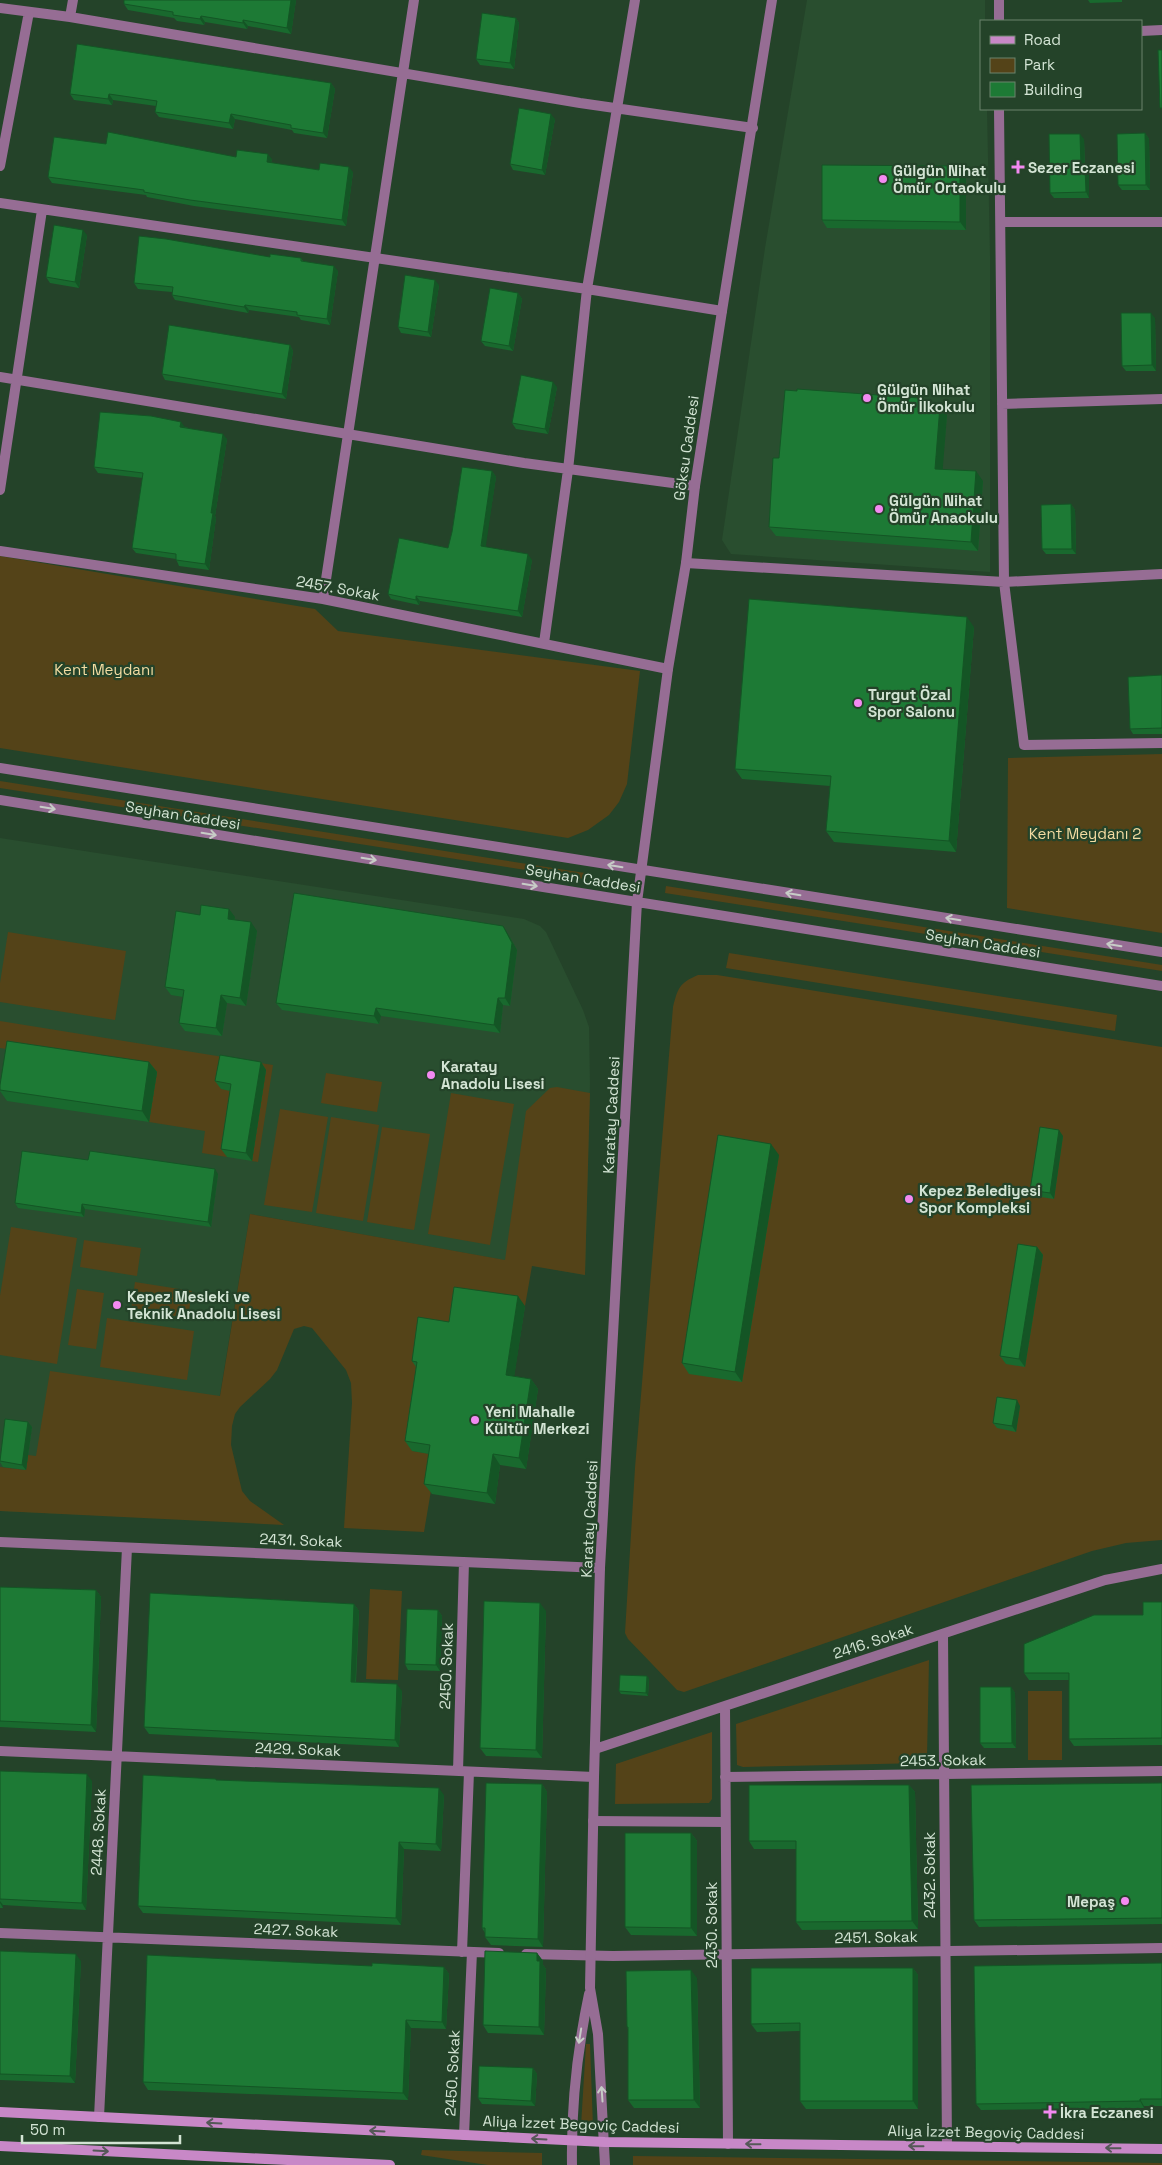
<svg xmlns="http://www.w3.org/2000/svg" width="1162" height="2165" viewBox="0 0 1162 2165" font-family="'Space Grotesk',sans-serif">
<style>
.built{fill:#294e2f}
.green{fill:#544318}
.lines{fill:none;stroke-linecap:round;stroke-linejoin:round}
.minor{stroke:#966d94;stroke-width:10}
.tertiary{stroke:#966d94;stroke-width:10}
.secondary{stroke:#c888c7;stroke-width:10}
.wall{fill:#19692e}
.shaded-wall{fill:#145525}
.building{fill:#1d7a35;stroke:#145525}
.oneway{stroke:#c7ccc7}
.oneway2{stroke:#555858}
.poi-dot{fill:#f38af1;stroke:#244329;stroke-width:2}
.labels{text-anchor:middle;dominant-baseline:central;stroke-width:4.5;stroke-linejoin:round;paint-order:stroke}
.poi-label{font-size:15px;font-weight:bold;fill:#d3e4d4;stroke:#244329;text-anchor:start}
.street-label{font-size:15px;fill:#d3e4d4;stroke:#244329}
.park-label{font-size:15px;fill:#f4dca2;stroke:#244329}
</style>
<rect width="100%" height="100%" fill="#244329"/>
<!-- built -->
<path class="built" d="M807,0h178v21h-4v88h6l3,147v316l-259,-18 -9,-14 43,-292z
M0,838l524,81 16,7 6,6 37,78 6,17 1,57 -5,191 -335,-61 -51,306 -199,-9z"/>
<!-- green -->
<path class="green" d="M0,556l315,53 23,22 302,40 -13,113 -8,18 -10,13 -21,15 -20,8 -568,-90z
M1162,754v179l-155,-25 1,-150z
M0,781l585,92 -1,6 -584,-91z
M666,886l496,79v6l-497,-78z
M8,932l118,19 -11,69 -115,-18v-19z
M729,953l388,62 -2,16 -389,-63z
M698,975h19l445,72v493l-36,3 -34,8 -408,141 -7,-2 -49,-51 -3,-6 10,-165 38,-461c5,-19 6,-24 25,-32z
M0,1021l273,44 -15,97 -6,-1 14,-91 -29,22 -10,65 -25,-4 3,-22 -56,-9 8,-50 -157,-24z
M326,1073l56,9 -5,30 -56,-9z
M557,1087l33,6 -5,182 -53,-9 -7,40 -112,145 24,4 -13,77 -80,-4 8,-125 -1,-20 -5,-13 -34,-42 -8,-2 -10,3 -17,41 -7,9 -30,28 -5,7 -3,12 -1,19 11,46 8,10 34,24 -284,-14v-44l26,3 2,-15 8,1 14,-85 170,25 30,-182 255,46 21,-149 24,-23z
M451,1093l63,11 -24,141 -62,-11z
M280,1109l48,8 -16,95 -48,-7z
M331,1117l48,8 -16,96 -47,-8z
M382,1127l48,7 -16,96 -47,-8z
M11,1227l66,11 -20,126 -57,-9v-59z
M84,1240l57,8 -4,28 -57,-9z
M135,1282l57,9 -4,27 -57,-8z
M77,1289l27,4 -8,56 -28,-4z
M107,1318l87,13 -7,49 -87,-13z
M370,1589l32,2 -4,89 -32,-1z
M929,1660l-2,97 -3,6 -181,4 -6,-2 -1,-41z
M1028,1691h34v69h-34z
M712,1732v67l-3,4 -94,1 1,-40z
M586,2044h4l3,83 -12,-1z
M422,2150l120,3v12h-54l-67,-10z
M633,2156l529,7v2h-529z"/>
<g class="lines">
<!-- minor -->
<path class="minor" d="M0,8l70,9 510,86 173,25
M70,17l3,-17
M999,21v-21
M1141,31l21,-1
M999,109l5,473 20,163 138,-2
M0,166l29,-154
M0,203l587,86 135,22
M1001,222h161
M0,377l524,86 171,23
M1002,404l160,-5
M0,490l42,-280
M0,551l323,48 345,70
M686,563l318,19 158,-8
M323,599l91,-599
M544,643l24,-173 19,-181 48,-289
M0,1542l600,26
M943,1634l4,512
M725,1706l3,438
M595,1749l510,-169 57,-11
M0,1751l594,26
M458,1771l6,-209
M725,1777l437,-6
M593,1821l132,1
M0,1933l499,20
M462,1952l7,-180
M526,1954l87,2 549,-8
M99,2117l28,-569
M464,2135l8,-183"/>
<!-- tertiary -->
<path class="tertiary" d="M0,768l1162,184
M0,800l1162,186
M572,2165c-1,-58 5,-114 17,-171
M605,2165l-7,-131 -8,-46 4,-211 6,-209 37,-666 31,-233 18,-106 9,-77 27,-175 50,-311"/>
<!-- secondary -->
<path class="secondary" d="M0,2112l605,30 557,7
M0,2146l390,19"/>
</g>
<!-- wall -->
<path class="wall" d="M296,0l-5,34 -43,-8 -1,3 -42,-7 -1,3 -27,-4 -3,-3 -46,-8 -4,-6z
M1088,0h34v2l-32,1z
M516,18l3,5 -5,46 -34,-4 -4,-6z
M331,83l4,6 -8,49 -33,-5 -2,-3 -57,-11 -2,10 -74,-12 -4,-5 1,-6 -43,-6 -1,5 -38,-5 -4,-6z
M555,119l-10,56 -32,-5 -3,-6z
M1145,133l4,6 1,51h-28l-4,-5z
M1084,139l1,29 4,5v25h-35l-4,-5z
M106,144l130,13 36,2 -1,4 48,7 34,2 -7,54 -152,-20 -47,-9 -1,-2 -94,-12 -4,-6z
M966,174v56l-139,-2 -5,-8z
M87,235l-8,53 -29,-5 -4,-6z
M270,257l31,1 2,3 35,10 -8,54 -29,-5 -2,-3 -50,-7 -1,3 -73,-13 -3,-5v-3l-34,-3 -4,-6z
M439,285l-8,52 -30,-4 -3,-6z
M518,293l4,6 -9,52 -28,-5 -4,-5z
M1155,318l1,53h-30l-4,-5z
M290,345l3,6 -7,48 -121,-19 -3,-6z
M557,387l-9,47 -32,-5 -4,-6z
M923,404l17,2 7,9 -5,54 41,12 -5,70 -202,-15 -7,-9 10,-69z
M185,427l42,12 -12,77 1,2 -7,52 -30,-4 -3,-7 -40,-6 -4,-5 11,-70 -45,-5 -4,-6z
M492,471l4,6 -11,70 47,13 -10,57 -102,-16 -1,4 -28,-6 -3,-5 60,-46z
M1071,504l4,6 1,44h-30l-4,-5z
M974,627l-18,225 -122,-10 -8,-11 4,-45 -88,-7 -7,-10z
M1162,675v59h-29l-3,-5z
M200,915l35,2 -1,3 23,11 -11,75 -19,-3 -5,33 -37,-5 -6,-8 4,-26 -12,-2 -6,-8z
M508,934l9,16 -7,56 -7,-1 -3,28 -119,-17 -2,8 -97,-14 -6,-7z
M149,1062l8,10 -8,50 -142,-21 -7,-10v-6z
M261,1062l5,8 -14,91 -25,-4 -6,-8 9,-58 -9,-2 -6,-8z
M1063,1136l-9,63 -20,-3 -4,-6z
M779,1155l-37,227 -53,-8 -7,-11z
M88,1160l130,14 -7,53 -126,-18 -1,8 -66,-9 -3,-5z
M1037,1247l6,8 -18,112 -19,-3 -6,-8z
M525,1306l-11,70 17,3 7,10 -12,80 -26,-4 -5,39 -63,-10 -8,-10 5,-30 -17,-3 -7,-10 11,-74 -4,-6 37,-39z
M1020,1406l-4,26 -19,-4 -4,-5z
M28,1422l4,5 -6,43 -23,-3 -3,-5v-5z
M0,1587l96,3 5,7 -5,135 -96,-5z
M1162,1602v143l-88,1 -5,-7v-59h-40l-5,-7 119,-58z
M354,1604l5,7 -3,71 46,9 -3,56 -250,-13 -5,-7z
M438,1610l4,6 -2,55 -32,-1 -3,-6z
M546,1611l-4,147 -56,-2 -6,-8z
M649,1678l-1,18 -27,-2 -2,-3z
M1011,1687l4,6 1,55h-32l-4,-5z
M0,1771l92,10 -6,129 -83,-5v3h-3z
M217,1780l227,15 -3,56 -37,-2 -3,76 -258,-12 -5,-7z
M1162,1783v141l-183,3 -5,-7z
M542,1784l5,8 -4,155 -52,-2 -6,-8v-4l-3,-5z
M909,1785l6,7 3,137 -116,1 -6,-8v-73h-42l-5,-8z
M691,1833l6,8v95l-66,-1 -6,-8z
M0,1951l81,10 -6,122 -75,-3z
M537,1953l6,8v4l3,4 -2,66 -56,-2 -5,-8z
M1162,1963v143h-18v2l-163,2 -5,-6z
M444,1967l5,7 -3,55 -35,-1 -3,72 -260,-10 -5,-8z
M913,1968l5,7v134h-112l-6,-8v-70l-43,1 -6,-8z
M697,1978l3,130h-66l-6,-8v-71l-1,-2z
M533,2068l4,6 -2,32 -53,-2 -4,-6z"/>
<!-- shaded-wall -->
<path class="shaded-wall" d="M291,0h5l-5,34 -4,-6z
M201,16l4,6 -1,3 -4,-6z
M516,18l3,5 -5,46 -4,-6z
M243,20l5,6 -1,3 -4,-6z
M331,83l4,6 -8,49 -4,-5z
M109,94l4,6 -1,5 -4,-6z
M231,114l4,5 -2,10 -4,-6z
M551,114l4,5 -10,56 -3,-5z
M1145,133l4,6 1,51 -4,-5z
M1080,134l4,5 1,34 -4,-5z
M268,154l4,5 -2,9 -3,-6z
M960,166l6,8v56l-6,-8z
M349,167l4,5 -7,54 -4,-6z
M1085,168l4,5v25l-3,-6z
M83,230l4,5 -8,53 -4,-6z
M334,266l4,5 -8,54 -3,-6z
M435,280l4,5 -8,52 -3,-5z
M518,293l4,6 -9,52 -4,-5z
M245,305l4,5 -1,3 -4,-6z
M1151,313l4,5 1,53 -4,-6z
M290,345l3,6 -7,48 -4,-5z
M553,382l4,5 -9,47 -3,-5z
M919,398l7,10 -7,-4z
M940,406l7,9 -5,63 -7,-9z
M181,422l4,5 -1,5 -4,-5z
M223,434l4,5 -12,77 1,2 -7,52 -4,-6 6,-51z
M492,471l4,6 -11,75 -4,-6z
M976,471l7,10 -5,70 -7,-9z
M1071,504l4,6 1,44 -4,-5z
M528,554l4,6 -10,57 -4,-6z
M416,596l4,5 -1,4 -3,-5z
M967,617l7,10 -18,225 -7,-11z
M229,909l6,8 -2,10 -5,-8z
M251,922l6,9 -11,75 -6,-8z
M503,926l5,8 9,16 -7,56 -5,-8z
M221,995l6,8 -5,33 -6,-8z
M498,998l5,7 -3,28 -6,-8z
M376,1008l5,8 -2,8 -5,-8z
M149,1062l8,10 -8,50 -7,-11z
M261,1062l5,8 -14,91 -6,-8z
M1059,1130l4,6 -9,63 -4,-6z
M771,1144l8,11 -37,227 -7,-10z
M215,1169l3,5 -7,53 -3,-5z
M82,1204l3,5 -1,8 -3,-4z
M1037,1247l6,8 -18,112 -6,-8z
M518,1296l7,10 -12,79 -7,-10z
M531,1379l7,10 -12,80 -7,-11z
M1017,1400l3,6 -4,26 -4,-6z
M28,1422l4,5 -6,43 -4,-5z
M493,1454l7,11 -5,39 -8,-11z
M96,1590l5,7 -5,135 -5,-7z
M540,1603l6,8 -4,147 -6,-8z
M354,1604l5,7 -4,78 -4,-7z
M438,1610l4,6 -2,55 -4,-6z
M647,1676l2,2 -1,18 -2,-3z
M397,1684l5,7 -3,56 -4,-7z
M1011,1687l4,6 1,55 -4,-5z
M87,1774l5,7 -6,129 -4,-7z
M542,1784l5,8 -4,155 -5,-8z
M909,1785l6,7 3,137 -6,-8z
M439,1788l5,7 -3,56 -5,-7z
M691,1833l6,8v95l-6,-8z
M399,1842l5,7 -3,76 -5,-7z
M0,1901l3,4v3l-3,-5z
M537,1953l6,8v4l3,4 -2,66 -5,-8z
M76,1954l5,7 -6,122 -5,-7z
M444,1967l5,7 -3,55 -4,-7z
M913,1968l5,7v134l-5,-8z
M691,1970l6,8 3,130 -6,-8z
M406,2020l5,8 -3,72 -5,-7z
M533,2068l4,6 -2,32 -4,-5z
M1140,2099l4,7v2l-4,-7z"/>
<!-- building -->
<path class="building" d="M124,0h167l-4,28 -44,-8v3l-42,-7 -1,3 -27,-4v-3l-49,-8z
M482,13l34,5 -6,45 -34,-4z
M77,44l254,39 -8,50 -32,-5v-3l-60,-11 -2,9 -74,-11 2,-11 -48,-7 -1,5 -38,-5z
M1158,50h4v58h-2z
M519,108l32,6 -9,56 -32,-6z
M108,132l128,25 1,-7 31,4 -1,8 52,8 1,-7 29,4 -7,53 -152,-20 -46,-8v-2l-96,-13 6,-40 52,7z
M1145,133l1,52h-28l-1,-51z
M1049,134h31l1,34h4l1,24 -36,1z
M822,165l138,1v56l-138,-2z
M54,225l29,5 -8,52 -29,-5z
M139,236l27,3 104,18v-3l31,4v3l33,5 -7,53 -30,-4v-3l-52,-7 -1,2 -72,-12 1,-8 -39,-4z
M405,275l30,5 -7,52 -30,-5z
M490,288l28,5 -9,53 -28,-5z
M1121,313h30l1,52 -30,1z
M169,325l121,20 -8,49 -120,-20z
M521,375l32,7 -8,47 -33,-6z
M797,389l122,9v6l21,2 -5,63 41,2 -5,71 -202,-15 4,-69h6l6,-68 12,1z
M100,412l51,4 30,6 -1,5 43,7 -12,79h2l-8,51 -29,-4v-6l-44,-6 11,-75 -49,-6z
M462,467l30,4 -11,75 47,8 -10,57 -102,-15v4l-28,-6 11,-56 49,10 4,-16z
M1071,504l1,45h-30l-1,-44z
M749,599l218,18 -18,224 -123,-10 5,-55 -96,-7z
M1162,675v53l-32,1 -2,-52z
M294,893l209,33 9,17 -7,55h-7l-4,27 -118,-17 -2,8 -98,-13z
M201,905l28,4 -1,10 23,3 -11,76 -19,-3 -5,33 -37,-5 5,-33 -19,-3 11,-76 24,4z
M7,1041l142,21 -7,49 -142,-21v-5z
M220,1055l41,7 -15,91 -25,-4 10,-65 -16,-3z
M1040,1127l19,3 -9,63 -20,-3z
M718,1135l53,9 -36,228 -53,-9z
M22,1151l66,9 2,-9 125,18 -7,53 -126,-18 -1,9 -66,-10z
M1018,1244l19,3 -18,112 -19,-3z
M454,1287l64,9 -12,79 25,4 -12,79 -26,-4 -6,39 -63,-9 6,-39 -25,-4 12,-79 -5,-1 6,-44 31,5z
M997,1397l20,3 -5,26 -19,-3z
M5,1419l23,3 -6,43 -22,-4z
M0,1587l96,3 -5,135 -91,-4z
M150,1593l204,11 -3,78 46,2 -2,56 -251,-13z
M484,1601l56,2 -4,147 -56,-2z
M1143,1602h19v136l-93,1v-66h-45v-29l70,-29h49z
M407,1609l31,1 -2,55 -31,-1z
M620,1675l27,1 -1,17 -27,-2z
M980,1687h31l1,56h-32z
M0,1771l87,3 -5,129 -82,-4z
M143,1775l73,4v1l223,8 -3,56 -37,-2 -3,76 -258,-12z
M486,1783l56,1 -4,155 -53,-2v-9h-3z
M1162,1783v135l-188,2 -3,-135z
M749,1785h160l3,136 -116,1v-81h-47z
M625,1833h66v95l-66,-1z
M0,1951l76,3 -6,122 -70,-2z
M485,1951l52,2v8h3l-1,66 -56,-2z
M147,1955l225,11v-3l72,4 -2,55 -36,-2 -3,73 -260,-11z
M1162,1963v136h-22v2l-164,3 -2,-138z
M751,1968h162v133h-113v-78l-49,1z
M691,1970l3,130h-66v-73h-1l-1,-56z
M479,2066l54,2 -2,33 -53,-3z"/>
<!-- one-way arrows -->
<defs><path id="oneway-shaft" d="M-6 0H5M1.5-3L5.5 0L1.5 3" fill="none" stroke-width="1.6" stroke-linecap="round" stroke-linejoin="round" transform="scale(1.25)"/></defs>
<g class="oneway">
<use href="#oneway-shaft" transform="translate(48 808) rotate(9)"/>
<use href="#oneway-shaft" transform="translate(209 834) rotate(9)"/>
<use href="#oneway-shaft" transform="translate(369 859) rotate(9)"/>
<use href="#oneway-shaft" transform="translate(615 866) rotate(-171)"/>
<use href="#oneway-shaft" transform="translate(530 885) rotate(9)"/>
<use href="#oneway-shaft" transform="translate(793 894) rotate(-171)"/>
<use href="#oneway-shaft" transform="translate(953 919) rotate(-171)"/>
<use href="#oneway-shaft" transform="translate(1114 945) rotate(-171)"/>
<use href="#oneway-shaft" transform="translate(580 2036) rotate(99)"/>
<use href="#oneway-shaft" transform="translate(602 2094) rotate(-94)"/>
</g>
<g class="oneway2">
<use href="#oneway-shaft" transform="translate(214 2123) rotate(-177)"/>
<use href="#oneway-shaft" transform="translate(377 2131) rotate(-177)"/>
<use href="#oneway-shaft" transform="translate(539 2139) rotate(-177)"/>
<use href="#oneway-shaft" transform="translate(753 2144) rotate(-179)"/>
<use href="#oneway-shaft" transform="translate(916 2146) rotate(-179)"/>
<use href="#oneway-shaft" transform="translate(1113 2148) rotate(-179)"/>
<use href="#oneway-shaft" transform="translate(101 2151) rotate(3)"/>
</g>
<!-- markers -->
<g class="poi-dot">
<path d="M1015.5 159.5h5v5h5v5h-5v5h-5v-5h-5v-5h5z"/>
<circle cx="883" cy="179" r="5"/>
<circle cx="867" cy="398" r="5"/>
<circle cx="879" cy="509" r="5"/>
<circle cx="858" cy="703" r="5"/>
<circle cx="431" cy="1075" r="5"/>
<circle cx="909" cy="1199" r="5"/>
<circle cx="117" cy="1305" r="5"/>
<circle cx="475" cy="1420" r="5"/>
<circle cx="1125" cy="1901" r="5"/>
<path d="M1047.5 2104.5h5v5h5v5h-5v5h-5v-5h-5v-5h5z"/>
</g>
<g class="labels">
<!-- poi labels -->
<g class="poi-label">
<text x="1028" y="167">Sezer Eczanesi</text>
<text x="893" y="170">Gülgün Nihat<tspan x="893" dy="17">Ömür Ortaokulu</tspan></text>
<text x="877" y="389">Gülgün Nihat<tspan x="877" dy="17">Ömür İlkokulu</tspan></text>
<text x="889" y="500">Gülgün Nihat<tspan x="889" dy="17">Ömür Anaokulu</tspan></text>
<text x="868" y="694">Turgut Özal<tspan x="868" dy="17">Spor Salonu</tspan></text>
<text x="441" y="1066">Karatay<tspan x="441" dy="17">Anadolu Lisesi</tspan></text>
<text x="919" y="1190">Kepez Belediyesi<tspan x="919" dy="17">Spor Kompleksi</tspan></text>
<text x="127" y="1296">Kepez Mesleki ve<tspan x="127" dy="17">Teknik Anadolu Lisesi</tspan></text>
<text x="485" y="1411">Yeni Mahalle<tspan x="485" dy="17">Kültür Merkezi</tspan></text>
<text x="1115" y="1901" text-anchor="end">Mepaş</text>
<text x="1060" y="2112">İkra Eczanesi</text>
</g>
<!-- street labels -->
<g class="street-label">
<text transform="translate(686 448) rotate(-82)">Göksu Caddesi</text>
<text transform="translate(338 588) rotate(10)">2457. Sokak</text>
<text transform="translate(183 815) rotate(9)">Seyhan Caddesi</text>
<text transform="translate(583 878) rotate(9)">Seyhan Caddesi</text>
<text transform="translate(983 943) rotate(9)">Seyhan Caddesi</text>
<text transform="translate(611 1115) rotate(-87)">Karatay Caddesi</text>
<text transform="translate(589 1519) rotate(-87)">Karatay Caddesi</text>
<text transform="translate(301 1540) rotate(2)">2431. Sokak</text>
<text transform="translate(873 1641) rotate(-18)">2416. Sokak</text>
<text transform="translate(446 1666) rotate(-88)">2450. Sokak</text>
<text transform="translate(298 1749) rotate(2)">2429. Sokak</text>
<text transform="translate(943 1760) rotate(-1)">2453. Sokak</text>
<text transform="translate(98 1832) rotate(-87)">2448. Sokak</text>
<text transform="translate(929 1875) rotate(-90)">2432. Sokak</text>
<text transform="translate(711 1925) rotate(-90)">2430. Sokak</text>
<text transform="translate(296 1930) rotate(2)">2427. Sokak</text>
<text transform="translate(876 1937) rotate(-1)">2451. Sokak</text>
<text transform="translate(452 2073) rotate(-87)">2450. Sokak</text>
<text transform="translate(581 2124) rotate(2)">Aliya İzzet Begoviç Caddesi</text>
<text transform="translate(986 2132) rotate(1)">Aliya İzzet Begoviç Caddesi</text>
</g>
<!-- park labels -->
<g class="park-label">
<text x="104" y="669">Kent Meydanı</text>
<text x="1085" y="833">Kent Meydanı 2</text>
</g>
</g>
<!-- legend -->
<rect x="980" y="20" width="162" height="90" fill="#244329" stroke="#6a836d"/>
<rect x="990" y="36" width="25" height="8" fill="#c888c7" stroke="#6a836d"/>
<text x="1024" y="45" font-size="15" fill="#d3e4d4">Road</text>
<rect x="990" y="58" width="25" height="15" fill="#544318" stroke="#6a836d"/>
<text x="1024" y="70" font-size="15" fill="#d3e4d4">Park</text>
<rect x="990" y="82" width="25" height="15" fill="#1d7a35" stroke="#6a836d"/>
<text x="1024" y="95" font-size="15" fill="#d3e4d4">Building</text>
<!-- scale -->
<path d="M22 2135v8h158v-8" fill="none" stroke="#d3e4d4" stroke-width="2.5"/>
<text x="30" y="2135" font-size="15" fill="#d3e4d4" stroke="#244329" stroke-width="4" paint-order="stroke">50 m</text>
</svg>
